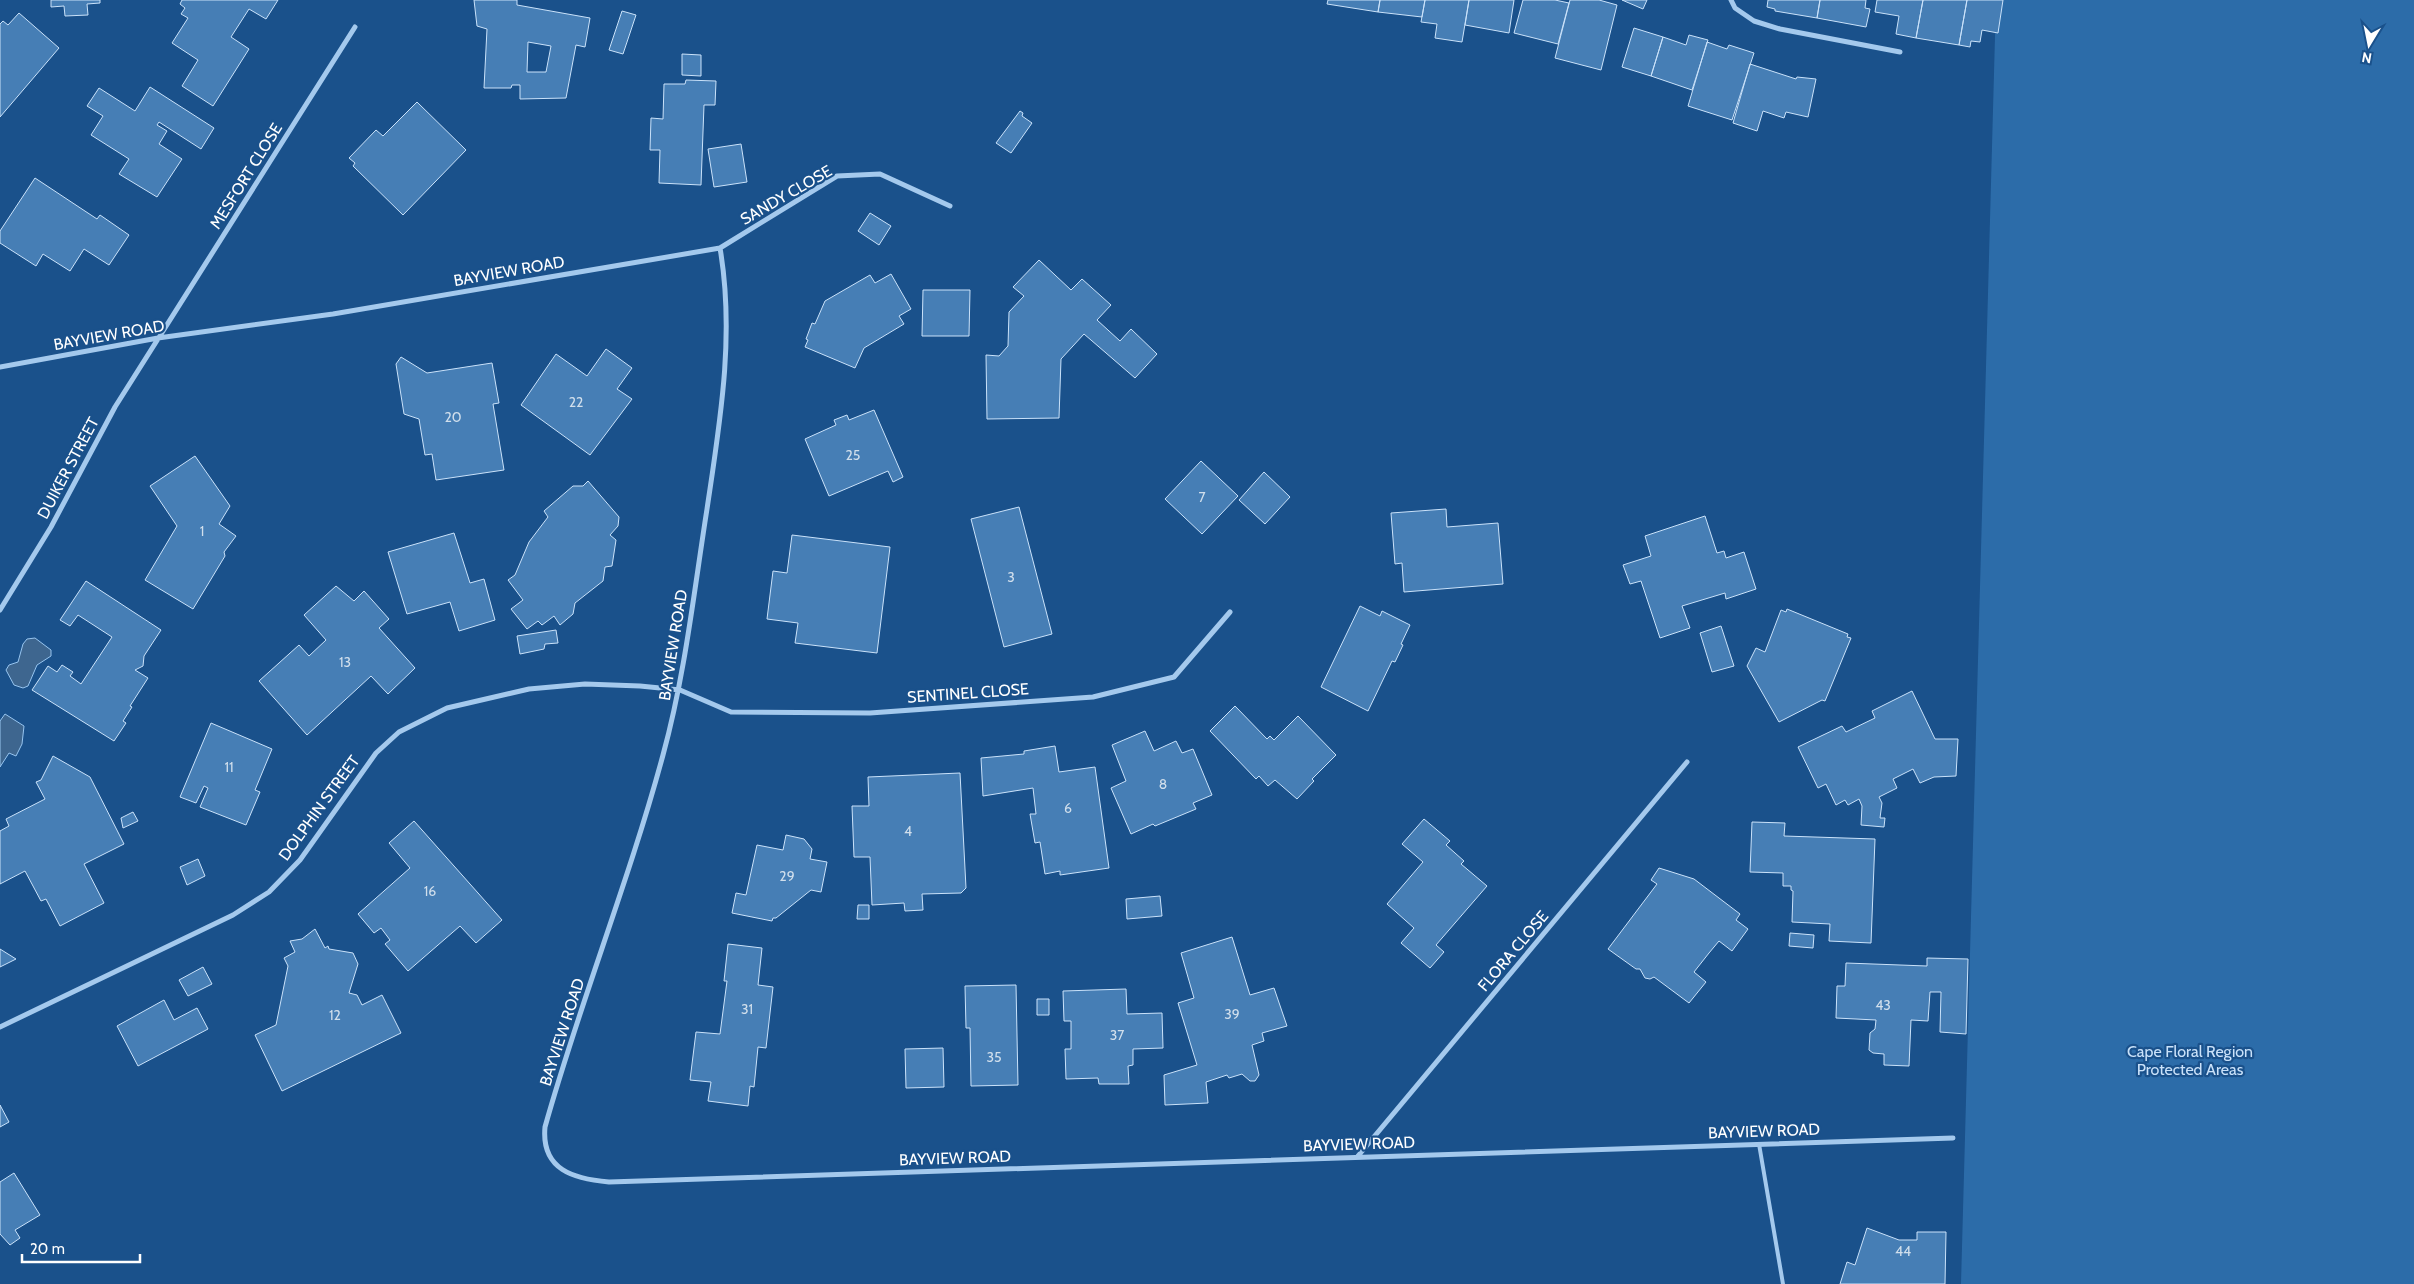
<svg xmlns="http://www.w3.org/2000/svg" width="2414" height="1284" viewBox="0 0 2414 1284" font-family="Cabin,sans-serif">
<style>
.green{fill:#2c6ca9}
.water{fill:#3e668f;stroke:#97c5f0}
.building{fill:#467eb5;stroke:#cae2fa;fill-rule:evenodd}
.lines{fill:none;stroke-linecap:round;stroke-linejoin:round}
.service{stroke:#a4c9ed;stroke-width:4}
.minor{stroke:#a4c9ed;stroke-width:5}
.labels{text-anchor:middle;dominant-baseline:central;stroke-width:4.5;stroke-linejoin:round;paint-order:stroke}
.number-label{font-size:14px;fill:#d1dfec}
.street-label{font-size:16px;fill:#fff;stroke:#1a518b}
.park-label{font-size:16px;fill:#cae2fa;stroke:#1a518b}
</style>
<rect width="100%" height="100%" fill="#1a518b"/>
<!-- green -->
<path class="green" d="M1996,0h418v1284h-453z"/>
<!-- water -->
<path class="water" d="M35,638l16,12v6l-14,9 -9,21 -5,2 -9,-3 -8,-15 3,-5 9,-3 5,-18 4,-5z
M5,714l19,12 -2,18 -6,12 -7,-3 -9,14v-46z"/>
<!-- building -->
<path class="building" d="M51,0h49v3l-13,1 1,11 -23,1 -1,-10 -13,1z
M182,0h96l-12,19 -17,-10 -18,28 18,12 -36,57 -31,-20 16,-26 -26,-17 16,-25 -7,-4 4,-6 -5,-4z
M474,0h43v5l73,13 -5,29 -9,-2 -10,53 -46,1v-14h-8l-1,3h-27l3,-59 -10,-3zM528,42l23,4 -5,26h-19z
M1328,0h52l-2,12 -51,-8z
M1380,0h45l-3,17 -44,-5z
M1425,0h44l-7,42 -27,-4 2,-14 -16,-2z
M1469,0h45l-5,33 -44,-8z
M1523,0h32l14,3 -11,41 -44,-11z
M1570,0h29l18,5 -16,65 -46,-12z
M1622,0h25l-4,9z
M1768,0h52l-3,18 -42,-7v-2l-8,-2z
M1820,0h46l-1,8 5,1 -4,18 -49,-9z
M1877,0h46l-7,38 -20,-4 3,-18 -24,-4z
M1923,0h44l-8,45 -43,-7z
M1967,0h36l-5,33 -16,-3 -2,12 -9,-1 -1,6 -11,-2z
M622,11l14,4 -13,39 -14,-4z
M19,13l40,35 -59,69v-93l3,-3 5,4z
M1634,28l29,9 -12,39 -29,-9z
M1689,35l19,5 -16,50 -41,-14 12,-39 23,8z
M1707,42l20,7 2,-4 25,8 -22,67 -44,-14z
M682,54l19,1v21l-19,-1z
M1750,64l46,15 1,-2 19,2 -8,38 -22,-5 -2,6 -21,-7 -6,20 -24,-8z
M686,80l30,1 -1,24h-11l-3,80 -42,-2 1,-33h-10l1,-32 12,1 1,-35h21z
M150,87l64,41 -13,21 -42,-27 -2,3 10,6 -8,13 23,15 -25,38 -38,-23 10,-15 -38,-24 12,-19 -16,-10 12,-18 36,23z
M417,102l49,48 -63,65 -50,-49 2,-3 -6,-5 27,-28 7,6z
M1020,111l3,2 -1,3 10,7 -21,30 -15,-10z
M741,144l6,38 -33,5 -6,-38z
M35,178l62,41 3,-4 29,20 -20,30 -25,-16 -14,22 -27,-17 -7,12 -36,-23v-12z
M870,213l21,13 -12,19 -21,-14z
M1039,260l32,30 11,-11 29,26 -14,15 23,21 11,-12 26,25 -22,24 -51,-44 -23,25 -2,59 -72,1 -1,-64 13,1 9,-10 1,-34 15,-16 -11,-9z
M891,274l20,35 -12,7 5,8 -40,24 -9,20 -50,-21 3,-7 -2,-1 6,-16 3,1 10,-23 45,-26 5,8z
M923,290h47l-1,46h-47z
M606,349l26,19 -15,21 15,10 -42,56 -69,-50 35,-51 31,22z
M401,357l26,16 65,-10 7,40 -6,1 11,66 -68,10 -4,-26 -7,1 -6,-36 -15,-5 -8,-50z
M874,410l29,67 -10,5 -5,-11 -59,25 -24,-57 31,-14 -2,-5 13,-5 2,5z
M195,456l35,50 -11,18 17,12 -12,16 1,4 -32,53 -48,-29 32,-54 -27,-40z
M1201,461l37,35 -36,38 -37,-35z
M1264,472l26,25 -25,27 -26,-24z
M588,481l31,36 -1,9 -8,9 6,5 -4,26 -7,1 -2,14 -28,22 -2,11 -13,11 -6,-9 -12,9 -4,-4 -11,8 -16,-20 12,-9 -15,-20 7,-5 14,-33 19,-25 -4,-6 29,-25h10z
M1019,507l33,127 -48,13 -33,-128z
M1446,509l1,18 51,-4 5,61 -99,8 -2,-29 -7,1 -4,-51z
M1705,516l12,37 7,-2 2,7 18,-6 12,37 -30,10 -1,-6 -43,13 8,22 -30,10 -19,-57 -11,3 -7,-19 28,-9 -6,-20z
M454,533l16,50 14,-4 11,41 -36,11 -9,-29 -43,12 -19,-62z
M792,535l98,12 -13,106 -82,-10 3,-20 -31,-4 6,-48 14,2z
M86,581l75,49 -17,26 -1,10 -8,4 13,8 -18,28 2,1 -9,14 3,2 -12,18 -82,-51 16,-24 9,6 5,-7 11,7 -3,4 11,8 31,-47 -34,-22 -8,11 -10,-6z
M336,586l18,15 10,-10 25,28 -10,9 36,40 -27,26 -17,-18 -64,59 -48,-54 40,-36 10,11 17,-16 -22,-25z
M1360,606l20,10 2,-5 28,14 -9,19 2,1 -8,17 -3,-1 -24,50 -47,-24z
M1787,609l61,25 -1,3 4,1 -26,63 -3,-1 -43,22 -32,-56 9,-18 9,4 16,-42 5,2z
M1721,626l13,40 -22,6 -12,-39z
M556,630l2,13 -13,1 -1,5 -24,5 -3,-18z
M1912,691l23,48h23l-2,37 -22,1 -14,6 -7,-14 -20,10 4,9 -18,9 3,6 -2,15h5l-1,9 -23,-2 1,-19 -3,-7 -11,6 -3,-5 -9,5 -10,-21 -8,4 -20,-41 44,-21 4,6 29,-14 -3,-7z
M1235,706l32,33 3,-3 4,4 24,-24 38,39 -24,24 2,2 -17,18 -22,-19 -7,6 -9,-10 -3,3 -46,-48z
M211,723l61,26 -17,41 5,2 -14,33 -46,-18 8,-19 -4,-2 -8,17 -16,-6z
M1145,731l9,20 22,-10 6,12 11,-4 19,46 -19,8 3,6 -41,17 -2,-2 -22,10 -20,-46 15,-7 -14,-36z
M1055,746l4,26 36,-5 14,101 -49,7v-4l-15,3 -5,-32 -5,1 -5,-29h6l-3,-26 -50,8 -2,-38 43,-4v-3z
M53,756l37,21 34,67 -40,20 20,39 -44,23 -14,-27 -5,2 -16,-30 -25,13v-53l9,-5 -3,-7 39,-20 -9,-17 5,-2z
M960,773l6,115 -5,5 -39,1 1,16 -18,1 -1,-8 -32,2 -2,-48h-16l-2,-51h17l-1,-29z
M133,812l5,9 -15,7 -2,-10z
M1424,819l26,22 -4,4 18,16 -3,3 26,22 -51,59 8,7 -14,16 -29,-25 13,-15 -27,-24 36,-42 -21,-18z
M414,821l88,99 -26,23 -16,-17 -52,45 -23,-27 5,-4 -9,-12 -7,5 -16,-19 52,-46 -21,-25z
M1752,822l33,1 -1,13 91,3 -4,104 -42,-2 1,-17 -38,-2 1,-31 -2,-1v-4h-8v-13l-33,-1z
M786,835l18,4 8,10 -2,10 17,3 -6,30 -10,-2 -35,28h-3l-1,3 -40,-8 4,-20 10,2 11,-50 26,5z
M198,859l7,17 -18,9 -7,-18z
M1659,868l35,11 46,35 -4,6 12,9 -16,22 -13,-10 -10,12 -15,19 12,10 -17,21 -35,-26 -4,2 -5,-1 -5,-9h-4l-28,-20 49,-65 -6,-4z
M1160,896l2,20 -35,3 -1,-20z
M858,905h11v14h-12z
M315,929l10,19 3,-2 1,3 24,4 5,11 -9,29 8,2 5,10 20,-10 19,38 -119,58 -27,-56 21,-10 12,-59 -4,-8 11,-6 -5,-11 12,-2z
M1790,933l24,2 -1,13 -24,-2z
M1232,937l18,58 24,-7 13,38 -25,7 2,8 -12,4 7,30 -4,6h-5l-8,-7 -13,4 -2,-3 -21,7 2,21 -43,2 -1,-30 33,-10 -19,-62 16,-5 -13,-45z
M728,944l34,4 -4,37 15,2 -7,61 -8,-1 -4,40 -4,-1 -2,20 -40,-5 3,-19 -21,-2 6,-48 24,2 7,-53h-3z
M0,949l16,10 -16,8z
M1927,958l41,1 -2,75 -26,-2 1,-40h-11l-2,29 -17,-1 -2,46 -25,-1v-11l-11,-1 -4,-3 1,-17 5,-4 1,-9 -40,-2 1,-32h8l1,-23 81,3z
M203,967l9,17 -24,12 -9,-16z
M1016,985l2,100 -47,1 -1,-58h-4l-1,-42z
M1126,989l1,25 35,-1 1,35 -30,1v16l-5,1 1,18h-30l-1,-6 -32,1 -1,-30h6v-28h-7l-1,-30z
M1037,999h12v16h-12z
M164,1000l10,20 23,-12 11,21 -70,37 -21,-40z
M943,1048l1,39 -38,1 -1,-39z
M0,1105l9,17 -9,5z
M14,1173l26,42 -25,15 5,8 -10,7 -10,-11v-52z
M1867,1228l32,12h18v-8h29l-1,52h-105l7,-22 8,3z"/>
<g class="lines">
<!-- service -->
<path class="service" d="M1759,1144l24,140"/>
<!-- minor -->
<path class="minor" d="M1731,0l4,8 19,13 26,8 120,23
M720,248l117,-72 43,-2 70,32
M0,367l158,-29 175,-24 387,-66c15,87 0,174 -13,261 -13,82 -22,166 -44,246 -34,126 -83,247 -118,372 -4,43 29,52 64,55l1344,-44
M0,610l51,-83 64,-120 240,-380
M0,1027l233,-112 36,-23 31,-32 76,-107 23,-21 48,-24 82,-19 56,-5 55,2 40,4 51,22 139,1 223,-16 81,-20 56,-65
M1358,1156l329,-394"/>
</g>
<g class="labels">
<!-- number labels -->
<g class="number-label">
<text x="576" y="402">22</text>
<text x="453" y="417">20</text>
<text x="853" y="455">25</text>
<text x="1202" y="497">7</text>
<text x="202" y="531">1</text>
<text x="1011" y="577">3</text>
<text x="345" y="662">13</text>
<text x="229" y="767">11</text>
<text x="1163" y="784">8</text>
<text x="1068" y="808">6</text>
<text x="908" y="831">4</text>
<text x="787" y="876">29</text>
<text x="430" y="891">16</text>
<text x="1883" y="1005">43</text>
<text x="747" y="1009">31</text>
<text x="1232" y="1014">39</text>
<text x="335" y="1015">12</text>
<text x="1117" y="1035">37</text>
<text x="994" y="1057">35</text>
<text x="1903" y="1251">44</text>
</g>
<!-- street labels -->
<g class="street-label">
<text transform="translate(246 176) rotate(-58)">MESFORT CLOSE</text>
<text transform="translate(786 195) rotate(-30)">SANDY CLOSE</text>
<text transform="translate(509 271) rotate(-10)">BAYVIEW ROAD</text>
<text transform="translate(109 335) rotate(-10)">BAYVIEW ROAD</text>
<text transform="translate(68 468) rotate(-62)">DUIKER STREET</text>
<text transform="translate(673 645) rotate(-81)">BAYVIEW ROAD</text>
<text transform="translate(968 693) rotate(-4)">SENTINEL CLOSE</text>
<text transform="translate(319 808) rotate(-54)">DOLPHIN STREET</text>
<text transform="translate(1513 951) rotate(-50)">FLORA CLOSE</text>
<text transform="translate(562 1032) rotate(-72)">BAYVIEW ROAD</text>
<text transform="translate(1764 1131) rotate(-2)">BAYVIEW ROAD</text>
<text transform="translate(1359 1144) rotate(-2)">BAYVIEW ROAD</text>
<text transform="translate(955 1158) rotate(-2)">BAYVIEW ROAD</text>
</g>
<!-- park labels -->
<g class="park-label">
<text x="2190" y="1051">Cape Floral Region<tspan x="2190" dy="18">Protected Areas</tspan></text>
</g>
</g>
<!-- north arrow -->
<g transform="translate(2369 45) rotate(190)" stroke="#1a518b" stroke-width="4" paint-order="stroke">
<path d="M0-4L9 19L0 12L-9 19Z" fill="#ffffff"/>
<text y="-8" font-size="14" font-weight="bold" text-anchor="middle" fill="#ffffff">N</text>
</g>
<!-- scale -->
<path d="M22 1254v8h118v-8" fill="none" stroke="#ffffff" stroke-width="2.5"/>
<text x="30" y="1254" font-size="15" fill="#ffffff" stroke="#1a518b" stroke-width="4" paint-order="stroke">20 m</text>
</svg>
